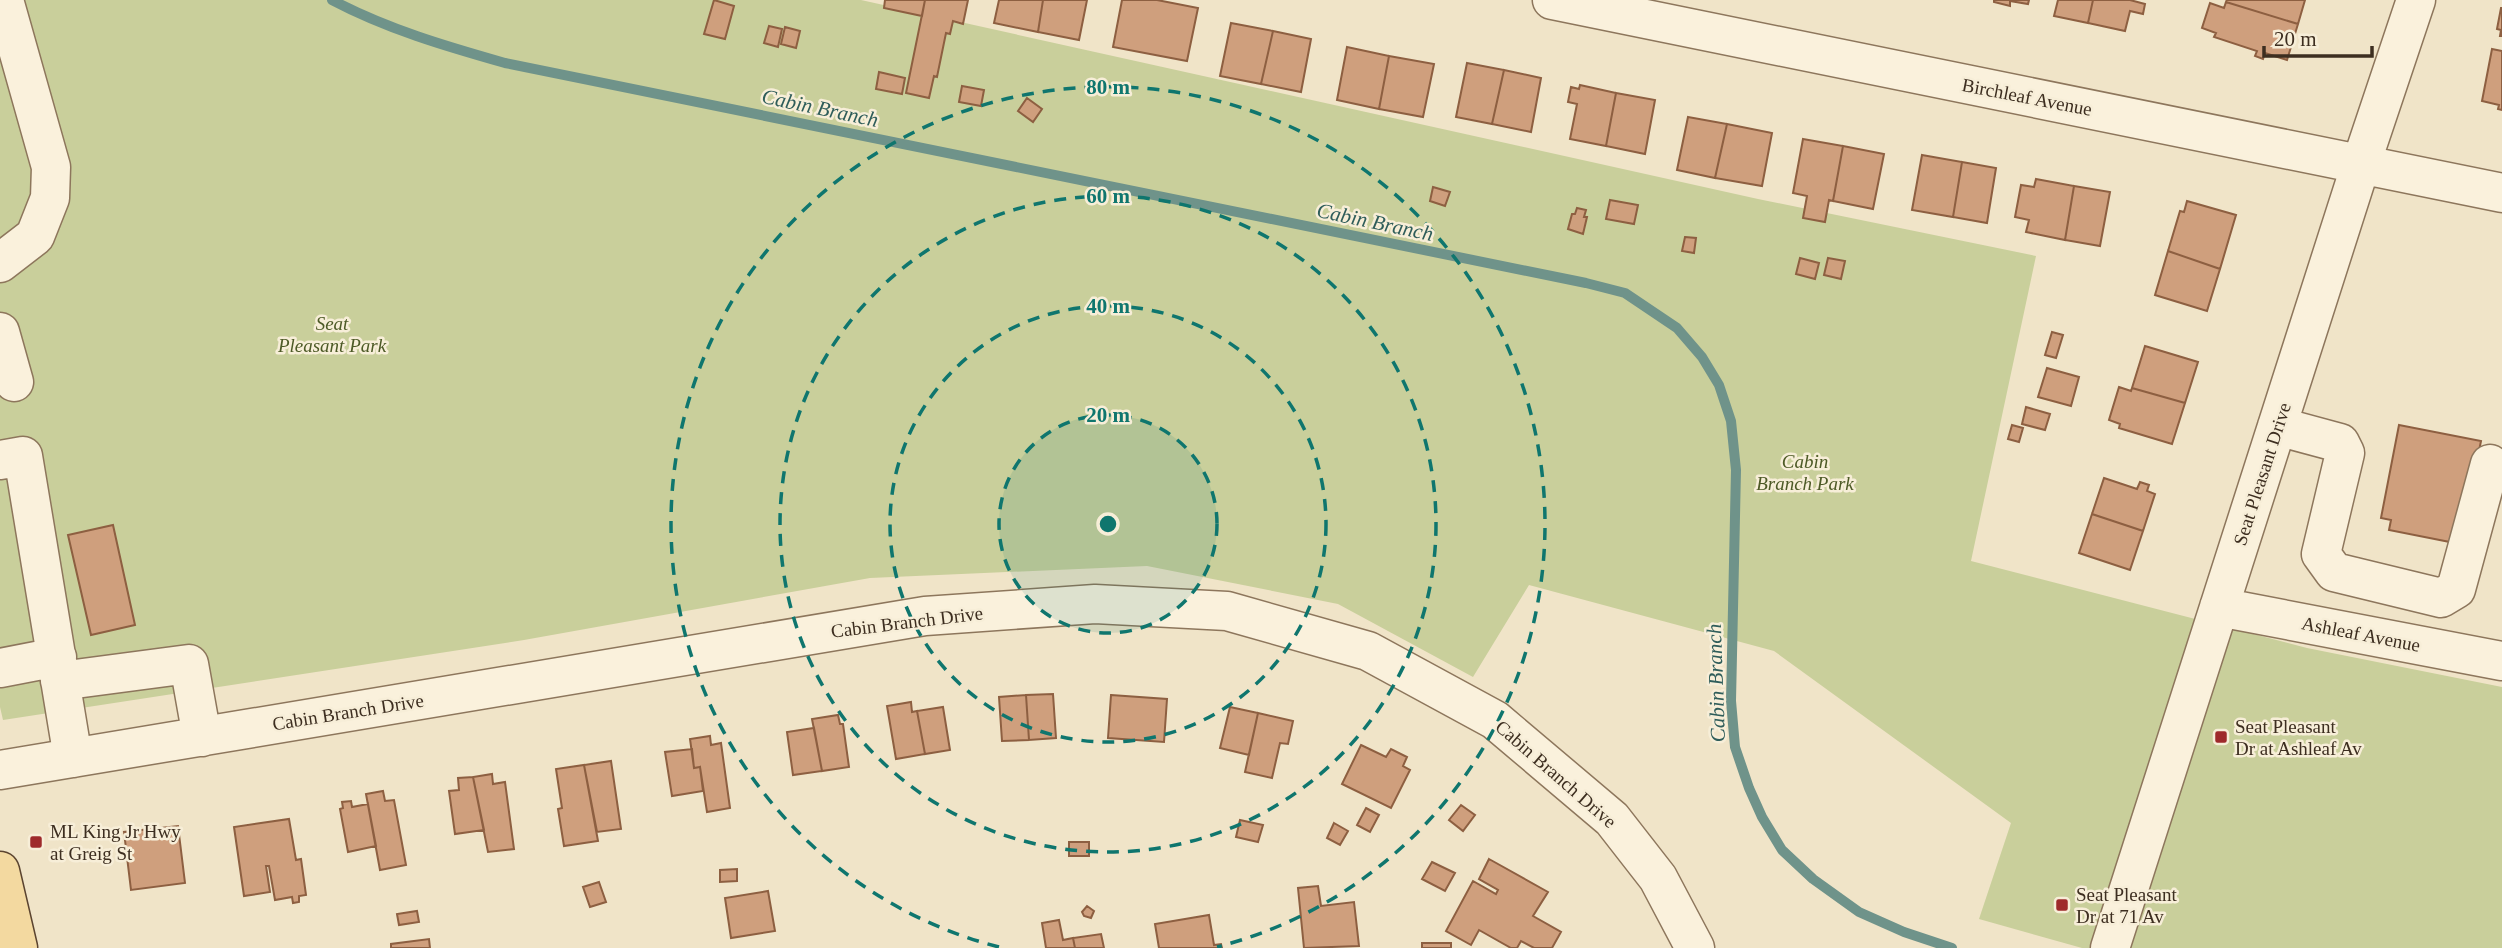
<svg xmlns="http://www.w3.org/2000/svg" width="2502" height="948" viewBox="0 0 2502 948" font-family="'Times New Roman',serif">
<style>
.green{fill:#c9cf9b}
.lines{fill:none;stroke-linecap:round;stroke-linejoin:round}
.stream{stroke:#6f938a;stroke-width:10}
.building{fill:#cf9f7d;stroke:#8d5f41;stroke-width:2}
.minor-casing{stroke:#8d765c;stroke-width:41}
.major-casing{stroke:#5b4430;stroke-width:41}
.minor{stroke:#faf1dc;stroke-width:38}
.major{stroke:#f3d9a0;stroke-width:38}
.ring{fill:none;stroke:#0f766e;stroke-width:3.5;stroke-dasharray:12 9}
.poi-dot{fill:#9e2a2b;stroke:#f7eed8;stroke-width:2.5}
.labels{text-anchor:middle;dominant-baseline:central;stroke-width:5;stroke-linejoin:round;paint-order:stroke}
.street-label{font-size:19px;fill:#3d2e20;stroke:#f7eed8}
.park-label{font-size:19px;font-style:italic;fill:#4d5a26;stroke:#f7eed8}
.poi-label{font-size:19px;fill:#3d2e20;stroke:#f7eed8;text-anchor:start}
.water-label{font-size:21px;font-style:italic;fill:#2f5d5a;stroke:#f7eed8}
.centre{fill:#0f766e;stroke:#f7eed8;stroke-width:3.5}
.ring-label{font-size:21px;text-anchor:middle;font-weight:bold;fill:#0f766e;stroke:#f7eed8;stroke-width:5;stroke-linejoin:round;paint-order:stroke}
</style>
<rect width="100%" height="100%" fill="#f0e4c8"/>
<!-- green -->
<path class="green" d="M0,0h861l897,199 278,57 -65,305 336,87 195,39v261h-420l-103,-29 32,-96 -237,-172 -245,-66 -56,92 -135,-73 -191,-38 -277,12 -346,62 -521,80 -3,-13z"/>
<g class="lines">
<!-- stream -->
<path class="stream" d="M332,0c55,29 113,46 173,63l1081,220 39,10 52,35 25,29 17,28 12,36 5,49 -5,231 4,46 14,41 13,29 20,33 31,29 46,33 45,20 48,16"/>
</g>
<!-- building -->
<path class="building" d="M714,0l20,6 -9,33 -21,-5z
M885,0h40l-3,16 -38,-8z
M925,0h43l-5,24 -10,-3 -3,13 -4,-1 -9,44 -3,-1 -5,22 -23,-5z
M999,0h44l-5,32 -44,-9z
M1043,0h44l-8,40 -41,-8z
M1122,0h35l41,8 -11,53 -74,-14z
M1994,0h35l-1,4 -18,-3v5l-16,-4z
M2058,0h35l-5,23 -34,-7z
M2093,0h37l15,4 -2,10 -13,-3 -5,20 -37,-8z
M2227,0h78l-7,24 -72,-22z
M2226,2l72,22 -11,36 -22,-7 -2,6 -8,-3 2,-5 -43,-14 2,-4 -14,-5 8,-25 14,5z
M2501,8h1v28h-2l1,-6 -4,-1z
M1231,23l42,8 -12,53 -41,-8z
M769,26l13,3 -4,18 -14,-4z
M785,27l15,4 -4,17 -15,-4z
M1273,31l38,8 -10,53 -40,-8z
M1347,47l42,9 -10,53 -42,-9z
M2492,49l10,2v59l-4,-1 1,-4 -17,-4z
M1389,56l45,8 -11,53 -44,-8z
M1467,63l37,7 -12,54 -36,-7z
M1504,70l37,8 -10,54 -39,-8z
M879,72l26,6 -3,16 -26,-5z
M1580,85l36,8 -10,53 -36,-7 7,-35 -9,-2 3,-15 8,2z
M962,86l22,4 -3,16 -22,-4z
M1616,93l39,7 -10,54 -39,-8z
M1027,98l15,11 -9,13 -15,-11z
M1688,117l39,7 -12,54 -38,-8z
M1727,124l45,9 -10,53 -47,-8z
M1803,139l40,7 -10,55 -4,-1 -4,22 -22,-4 4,-22 -14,-3z
M1843,146l41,8 -11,55 -40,-8z
M1922,155l40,7 -9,55 -41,-7z
M1962,162l34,6 -9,55 -34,-6z
M2036,179l38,7 -9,54 -39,-8 3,-12 -14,-3 6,-32 13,2z
M2074,186l36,6 -10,54 -35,-6z
M1433,187l17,5 -5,14 -15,-5z
M1610,200l28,5 -4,19 -28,-5z
M2187,201l49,14 -16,54 -52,-18 12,-40 4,1z
M1577,208l9,2 -2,7h3l-4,17 -15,-5 4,-15h3z
M1685,237l11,1 -2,15 -12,-2z
M2168,251l52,18 -13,42 -52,-16z
M1800,258l19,5 -4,16 -19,-5z
M1828,258l17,3 -4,18 -17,-4z
M2052,332l11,3 -7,23 -11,-3z
M2145,346l53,16 -13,41 -53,-15z
M2047,368l32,9 -8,29 -33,-9z
M2119,387l12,4 1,-3 53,15 -13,41 -53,-16 1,-4 -11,-4z
M2026,407l24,7 -5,16 -23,-6z
M2012,425l11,3 -4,14 -11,-3z
M2399,425l82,16 -21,103 -71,-14 2,-10 -10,-2z
M2104,478l33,11 3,-7 9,3 -2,6 8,3 -12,37 -51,-17z
M2092,514l51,17 -13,39 -51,-17z
M113,525l22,100 -44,10 -23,-100z
M1053,694l3,44 -27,2 -3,-45z
M1026,695l3,45 -27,1 -3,-44z
M1111,695l56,4 -3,43 -56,-4z
M911,702l1,10 5,-1 8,43 -29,5 -9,-53z
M943,707l7,43 -25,4 -8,-43z
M1230,707l28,6 -9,42 -29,-7z
M1258,713l35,8 -5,23 -8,-1 -8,35 -27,-6z
M838,715l2,9h3l6,43 -27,4 -10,-52z
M814,728l8,43 -29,4 -6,-43z
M710,736l1,9 10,-2 9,65 -23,4 -7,-45 -6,1 -4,-29z
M1361,745l25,12 5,-8 16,8 -4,9 7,4 -19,38 -49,-24z
M692,749l2,19 6,-1 3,24 -31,5 -7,-44z
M611,761l10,68 -24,3 -13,-67z
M584,765l14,76 -34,5 -6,-37 4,-1 -6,-39z
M492,774l1,10 12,-2 9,67 -26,3 -15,-75z
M473,777l11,53 -29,4 -6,-43 10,-1 -1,-12z
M383,791l2,10 9,-1 12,65 -26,5 -14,-76z
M351,801l1,6 16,-3 8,42 -28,6 -8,-43 3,-1 -1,-6z
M1461,805l14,10 -12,16 -14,-11z
M1366,808l13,7 -9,17 -13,-7z
M289,819l7,41 5,-1 5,36 -7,1v6l-6,1 -1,-6 -17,3 -6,-34h-3l4,26 -26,4 -10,-69z
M1240,820l23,5 -5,17 -22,-5z
M1334,823l14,8 -8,14 -13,-7z
M178,826l7,57 -54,7 -7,-58z
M1069,842h20v14h-20z
M1489,859l59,33 -15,24 28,16 -9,16h-18l-13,-7 -4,7h-6l-32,-18 -8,15 -25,-14 27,-50 23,13 2,-4 -19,-11z
M1432,862l23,11 -10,18 -23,-12z
M737,869v12l-17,1v-12z
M599,882l7,20 -16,5 -7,-20z
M1318,886l3,20 33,-4 5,44 -55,2 -6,-60z
M768,891l7,40 -44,7 -6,-40z
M1087,906l7,5 -3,7 -7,-2 -2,-4z
M417,911l2,11 -20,3 -2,-11z
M1209,915l5,30 7,-1 1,4h-63l-4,-24z
M1059,920l4,20 10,-2 2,10h-29l-4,-25z
M1101,934l3,14h-29l-2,-10z
M429,939l1,9h-39v-4z
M1422,943h29v5h-29z"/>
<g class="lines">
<defs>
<path id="minor" d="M1552,0l950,193
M0,263l35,-27 15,-38 1,-31 -47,-167
M0,332l14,50
M2277,426l63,17 5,10 -24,101 13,18 107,26 15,-9 34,-125
M0,460l23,-4 50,302
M2219,607l283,54
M0,668l57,-11
M60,681l129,-17 13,73
M0,770l925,-154 170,-12 132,7 141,40 127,69 117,99 46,59 37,70
M2110,948l251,-784 55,-164"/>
<path id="major" d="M0,871l18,77"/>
</defs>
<!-- minor casing -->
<use href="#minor" class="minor-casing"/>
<!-- major casing -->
<use href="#major" class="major-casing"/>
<!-- minor -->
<use href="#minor" class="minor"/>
<!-- major -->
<use href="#major" class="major"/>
</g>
<!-- distance rings -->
<circle cx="1108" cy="524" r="109" fill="#0f766e" fill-opacity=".12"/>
<g class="ring">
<circle cx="1108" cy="524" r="109"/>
<circle cx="1108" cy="524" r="218"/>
<circle cx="1108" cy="524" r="328"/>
<path d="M999 947A437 437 0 1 1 1217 947"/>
</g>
<!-- markers -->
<g class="poi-dot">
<rect x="2214" y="730" width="14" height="14" rx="3.5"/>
<rect x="29" y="835" width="14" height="14" rx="3.5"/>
<rect x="2055" y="898" width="14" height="14" rx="3.5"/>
</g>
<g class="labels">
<!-- street labels -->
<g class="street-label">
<text transform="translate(2027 97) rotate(11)">Birchleaf Avenue</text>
<text transform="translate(2262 474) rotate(-72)">Seat Pleasant Drive</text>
<text transform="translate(907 622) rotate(-7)">Cabin Branch Drive</text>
<text transform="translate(2361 634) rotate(11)">Ashleaf Avenue</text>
<text transform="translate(348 712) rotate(-9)">Cabin Branch Drive</text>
<text transform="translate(1556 774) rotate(41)">Cabin Branch Drive</text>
</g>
<!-- park labels -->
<g class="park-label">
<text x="332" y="323">Seat<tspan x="332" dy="22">Pleasant Park</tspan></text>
<text x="1805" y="461">Cabin<tspan x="1805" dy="22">Branch Park</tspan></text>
</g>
<!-- poi labels -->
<g class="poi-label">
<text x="2235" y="726">Seat Pleasant<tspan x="2235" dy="22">Dr at Ashleaf Av</tspan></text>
<text x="50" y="831">ML King Jr Hwy<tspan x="50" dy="22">at Greig St</tspan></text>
<text x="2076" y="894">Seat Pleasant<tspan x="2076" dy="22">Dr at 71 Av</tspan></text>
</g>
<!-- water labels -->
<g class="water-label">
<text transform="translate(820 108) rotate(12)">Cabin Branch</text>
<text transform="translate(1375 222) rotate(12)">Cabin Branch</text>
<text transform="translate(1716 683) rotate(-92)">Cabin Branch</text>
</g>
</g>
<circle cx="1108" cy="524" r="10" class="centre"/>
<g class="ring-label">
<text x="1108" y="94">80 m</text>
<text x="1108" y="203">60 m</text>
<text x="1108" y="313">40 m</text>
<text x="1108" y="422">20 m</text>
</g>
<!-- scale -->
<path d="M2264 46v10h108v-10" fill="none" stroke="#3d2e20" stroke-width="3.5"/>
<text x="2274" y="46" font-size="21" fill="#3d2e20" stroke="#f7eed8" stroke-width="5" paint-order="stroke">20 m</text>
</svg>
